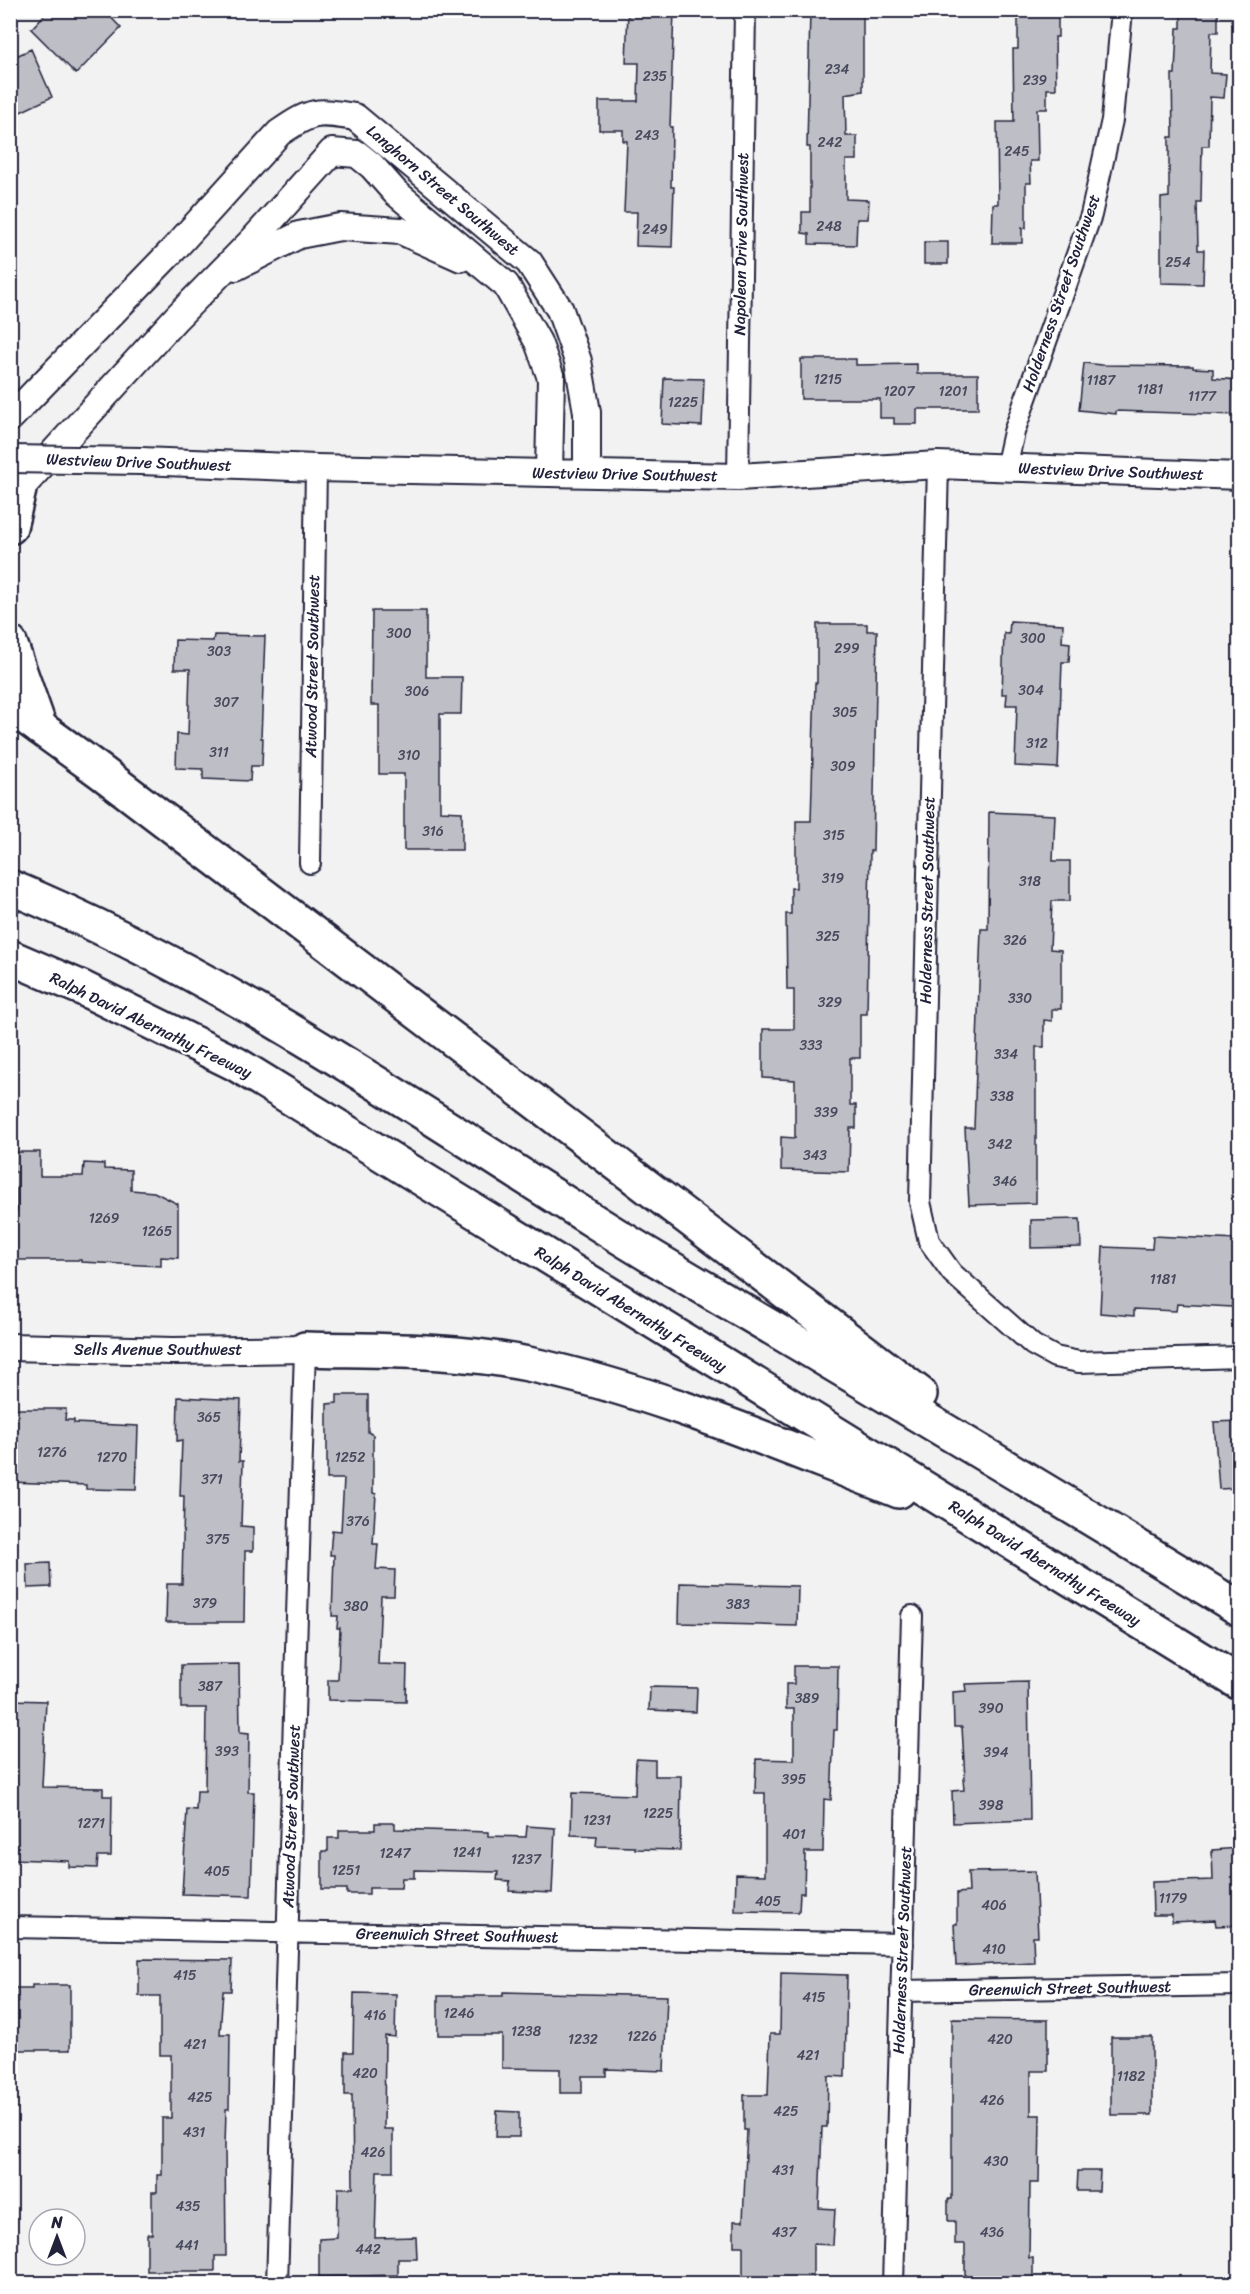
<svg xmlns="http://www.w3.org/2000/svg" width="1250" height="2294" viewBox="0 0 1250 2294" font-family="Sriracha,sans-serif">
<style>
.building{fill:#bebec6;stroke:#22223b;stroke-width:1.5}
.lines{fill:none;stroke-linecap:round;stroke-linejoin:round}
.minor-casing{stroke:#22223b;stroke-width:24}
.tertiary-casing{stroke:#22223b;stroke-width:30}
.motorway-casing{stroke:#22223b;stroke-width:38}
.minor{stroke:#fff;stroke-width:20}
.tertiary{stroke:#fff;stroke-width:26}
.motorway{stroke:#fff;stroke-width:33}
.tertiary-bridge-casing{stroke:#22223b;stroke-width:30;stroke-linecap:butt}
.tertiary-bridge{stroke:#fff;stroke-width:26}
.labels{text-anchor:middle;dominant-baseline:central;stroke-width:4.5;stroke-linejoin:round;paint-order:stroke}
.number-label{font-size:14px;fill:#49495e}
.street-label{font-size:16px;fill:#22223b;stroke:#fff}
</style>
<rect width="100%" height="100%" fill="#f2f2f3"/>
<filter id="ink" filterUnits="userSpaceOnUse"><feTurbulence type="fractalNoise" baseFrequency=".0167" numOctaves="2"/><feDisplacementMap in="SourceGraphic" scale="12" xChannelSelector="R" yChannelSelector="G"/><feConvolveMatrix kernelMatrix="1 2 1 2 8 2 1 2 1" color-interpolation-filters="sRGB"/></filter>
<g filter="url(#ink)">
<!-- building -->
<path class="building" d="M49,10h55l17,18 -45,46 -45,-45z
M628,10h46l-4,117h2l-1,60h3l-2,60 -36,-1 1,-34h-13l3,-71h-4v-11h-24v-29h39l1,-38h-13z
M810,10h53v81l-18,3 1,42h11v24h-11v39l23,1 -1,19h-11l-1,26 -47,-1v-10l-7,-1v-21h8v-65h-3z
M1018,10h40v27h-3l1,52h-9v20h-10l1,52h-8l1,22h-5v45h-4v15h-30l1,-39h5l-1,-82h17l-1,-73h5z
M1181,10l37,1v21h-7l-1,41 16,1 -2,24 -14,-1 -1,49h-7l-1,56h-4l1,48h6l-1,34 -42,-1v-85l8,-1v-60h4l-1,-63h3l2,-46h4z
M31,49l21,48 -42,20v-58z
M924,242h24v22h-24z
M801,359h55v6l61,-1v10h61v35h-61v15h-23v-6h-14v-19h-79z
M1084,363l18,2 91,1v2l20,1v9l26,2v35l-123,-4v3l-37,-4z
M664,378l40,1 -2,47 -40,-2z
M372,611h54v66h36l-1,37h-21v97l22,1v38h-58v-76h-25v-69h-8z
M1010,621l53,3 -1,18 8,1 -1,19h-7l-4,106 -43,-2 2,-61h-11l1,-11h-5l2,-61 5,1z
M817,624h50v7h10l-4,220h-3l-3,163h-7v44h-10v47h6v23h-6l-1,44 -68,-2v-33l14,1v-58l-32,-2v-49h31v-39h-7l-1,-76h5v-26h5v-67h15l4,-138h2z
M214,635l51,1 -4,102h2l-1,28h-11l-1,15 -47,-2v-10l-27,-1 1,-34 11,1 2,-66h-16l1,-29 38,1z
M989,812l66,3 -2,46h17v40h-18l-2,48 11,1v59h-9v12l-8,-1v27h-8v156l-67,2 -4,-77h9l7,-199h7z
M10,1152h30v24h43l1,-13 20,1v5l27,1v20l23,2 24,12v54l-17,-1v9l-80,-4v-2h-68l1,-26h-4v-23h7v-39h-7z
M1080,1219l1,28 -50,1v-28z
M1153,1236l85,4 -6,67 -55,-3 -1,7 -42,-2v7l-34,-3 3,-66 49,2z
M337,1395h31v37l5,3v58l3,1 -3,50h5l-2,25 19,1 -1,26h-13l-3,68 29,1 -1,37 -78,-2v-20h10l2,-52h-3l1,-12h-6l2,-61h-4l2,-25 9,1 3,-52h-17v-75l10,-1z
M178,1397l63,3 -2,61h4l-2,65 12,1v24h-8l-1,71h-78l1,-38h15l2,-88h-4l2,-56 -5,1z
M10,1409h56l-1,11h9v3l64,3 -2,64 -50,-1v-4l-76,-3z
M1239,1421v67l-20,1 -5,-67z
M50,1563l1,24 -23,1 -1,-24z
M680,1583l118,3 -1,40 -118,-3z
M239,1664l1,68 9,1 -1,59h6l-3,104 -69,-2 5,-85 9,1 1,-19h8l1,-83h-25v-43z
M794,1666h44l-1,64h-3l-3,70 -7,-1 -1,53h-18l-1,41h-4l-1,19 -64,-1 1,-37 29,1v-82h-10l1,-34 38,1v-51h-8v-25h8z
M1028,1682l2,138 -77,3 -1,-32 12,-1 -1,-11h2l-3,-52h-8l-1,-35 13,-1 -1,-7z
M650,1687l47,1 -1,24 -47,-2z
M10,1700l36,1 -4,86 61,1v8h9l-1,60h-13l-1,12 -28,-1v-6l-59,-2z
M636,1759l19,1v16h26l-1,74 -45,-1v-2l-39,-1 1,-10 -26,-1 1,-42 63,2z
M375,1823h20v6l93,3v4l38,1 1,-11 28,2 -3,65 -43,-2 1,-10 -13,-1 1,-8 -84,-2v8h-12l-1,10h-32v6h-22v-5h-25v-38h6v-13h11v-8h36z
M1239,1848v77l-23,1 -1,-6 -43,2v-7h-19l-1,-33 61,-2 -1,-30z
M1035,1871l3,66h-5l1,25 -78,4 -2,-42h3v-31l12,-1 -1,-20z
M139,1959l93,1 -1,31h-8l-3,43h10l-1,75h-3l-1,37 1,110h-11v15h-68v-37h5v-42h5v-17h5v-57h9v-63h-11v-59h-21z
M781,1973l66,2 -2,102 -17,-1 -1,51h-5l-3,81 16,1 -2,36 -20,-1v39h-70v-37h-9v-25h9l4,-91h-3v-35h24l2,-61h10z
M32,1985h38v65h-60v-62h22z
M503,1992l164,4 -3,75 -58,-2v7h-24v17h-22v-24l-58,-1v-33h-64v-39h65z
M354,1993l42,1 -1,43 -10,-1 -1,93h9v42h-16l-2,67 41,-1 1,22h-19v16l-79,2v-38l18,-1 1,-50h15l-1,-93h-7v-43h8z
M952,2019l96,1v51h-17v44h9l-1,68h-9l-1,75h4v25h-68v-39h-10v-23h-7v-22h4z
M1111,2037h41v78h-41z
M497,2111l22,1v25h-23z
M1078,2171h22l-1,20h-22z"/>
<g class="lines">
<defs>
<path id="minor" d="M938,465l-18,737 9,39 23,32 81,72 22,12 24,5 161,-5
M1006,468l8,-36 77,-217 21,-95 10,-110
M738,477l7,-467
M310,863l6,-395
M10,1927l893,17
M901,1991l339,-6
M277,2284l28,-935
M893,2284l19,-668"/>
<path id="tertiary" d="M332,152l25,2 15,12 23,26 111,93 32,57 13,36 -2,95
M236,267l63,-32 41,-8 61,4 60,27
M10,418l164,-169 105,-116c33,-23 37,-22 76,-16l174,145 31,48 18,51 9,51v62
M141,461l175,7 422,9 200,-12 302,11
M10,500l166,-182 77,-78 79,-88
M10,1347l163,4 132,-2"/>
<path id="motorway" d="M10,527l9,-37
M10,643l30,85
M10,706l91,66 819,622
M10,887c209,86 394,215 584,334 77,49 156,93 234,140 138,82 275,164 412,248
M10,957l72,31 154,76 1004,619
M305,1349c74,2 150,0 223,15 128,27 249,80 371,127"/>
</defs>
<!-- minor casing -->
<use href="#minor" class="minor-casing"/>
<!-- tertiary casing -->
<use href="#tertiary" class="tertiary-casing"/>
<!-- motorway casing -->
<use href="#motorway" class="motorway-casing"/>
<!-- minor -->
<use href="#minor" class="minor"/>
<!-- tertiary -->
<use href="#tertiary" class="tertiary"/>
<!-- motorway -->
<use href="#motorway" class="motorway"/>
<defs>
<path id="tertiary-bridge" d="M10,459l131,2"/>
</defs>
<!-- tertiary-bridge casing -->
<use href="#tertiary-bridge" class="tertiary-bridge-casing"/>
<!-- tertiary-bridge -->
<use href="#tertiary-bridge" class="tertiary-bridge"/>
</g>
</g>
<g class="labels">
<!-- number labels -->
<g class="number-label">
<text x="837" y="69">234</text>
<text x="655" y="76">235</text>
<text x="1035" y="80">239</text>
<text x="647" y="135">243</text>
<text x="830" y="142">242</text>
<text x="1017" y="151">245</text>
<text x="829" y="226">248</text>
<text x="655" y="229">249</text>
<text x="1178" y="262">254</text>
<text x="828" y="379">1215</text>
<text x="1101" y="380">1187</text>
<text x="1150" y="389">1181</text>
<text x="899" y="391">1207</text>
<text x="953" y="391">1201</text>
<text x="1202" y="396">1177</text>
<text x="683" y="402">1225</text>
<text x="399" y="633">300</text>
<text x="1033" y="638">300</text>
<text x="847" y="648">299</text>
<text x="219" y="651">303</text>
<text x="1031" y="690">304</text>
<text x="417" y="691">306</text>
<text x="226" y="702">307</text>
<text x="845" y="712">305</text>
<text x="1037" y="743">312</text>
<text x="219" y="752">311</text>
<text x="409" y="755">310</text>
<text x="843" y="766">309</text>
<text x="433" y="831">316</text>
<text x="834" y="835">315</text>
<text x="833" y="878">319</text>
<text x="1030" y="881">318</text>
<text x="828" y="936">325</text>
<text x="1015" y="940">326</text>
<text x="1020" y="998">330</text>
<text x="830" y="1002">329</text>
<text x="811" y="1045">333</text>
<text x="1006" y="1054">334</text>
<text x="1002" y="1096">338</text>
<text x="826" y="1112">339</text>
<text x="1000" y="1144">342</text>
<text x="815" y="1155">343</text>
<text x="1005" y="1181">346</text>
<text x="104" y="1218">1269</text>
<text x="157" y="1231">1265</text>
<text x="1163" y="1279">1181</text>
<text x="209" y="1417">365</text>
<text x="52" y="1452">1276</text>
<text x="112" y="1457">1270</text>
<text x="350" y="1457">1252</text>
<text x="212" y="1479">371</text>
<text x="358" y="1521">376</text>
<text x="218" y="1539">375</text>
<text x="205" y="1603">379</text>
<text x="738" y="1604">383</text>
<text x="356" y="1606">380</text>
<text x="210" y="1686">387</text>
<text x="807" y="1698">389</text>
<text x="991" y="1708">390</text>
<text x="227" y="1751">393</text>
<text x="996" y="1752">394</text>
<text x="794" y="1779">395</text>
<text x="991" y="1805">398</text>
<text x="658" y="1813">1225</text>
<text x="597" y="1820">1231</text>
<text x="91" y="1823">1271</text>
<text x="794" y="1834">401</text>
<text x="467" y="1852">1241</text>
<text x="395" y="1853">1247</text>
<text x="526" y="1859">1237</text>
<text x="346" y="1870">1251</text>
<text x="217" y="1871">405</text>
<text x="1173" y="1898">1179</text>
<text x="768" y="1901">405</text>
<text x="994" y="1905">406</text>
<text x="994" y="1949">410</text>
<text x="185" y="1975">415</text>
<text x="814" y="1997">415</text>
<text x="459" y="2013">1246</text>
<text x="375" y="2015">416</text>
<text x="526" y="2031">1238</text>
<text x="642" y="2036">1226</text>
<text x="583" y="2039">1232</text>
<text x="1000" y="2039">420</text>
<text x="195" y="2044">421</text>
<text x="808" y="2055">421</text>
<text x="365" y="2073">420</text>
<text x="1131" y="2076">1182</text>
<text x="200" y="2097">425</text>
<text x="992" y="2100">426</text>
<text x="786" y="2111">425</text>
<text x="194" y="2132">431</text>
<text x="373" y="2152">426</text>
<text x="996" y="2161">430</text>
<text x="783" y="2170">431</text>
<text x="188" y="2206">435</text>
<text x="784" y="2232">437</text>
<text x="992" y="2232">436</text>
<text x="187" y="2245">441</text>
<text x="368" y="2249">442</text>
</g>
<!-- street labels -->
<g class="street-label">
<text transform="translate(443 190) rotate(40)">Langhorn Street Southwest</text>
<text transform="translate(741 244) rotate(-89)">Napoleon Drive Southwest</text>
<text transform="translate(1061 293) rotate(-71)">Holderness Street Southwest</text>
<text transform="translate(139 462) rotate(2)">Westview Drive Southwest</text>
<text transform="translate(1111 471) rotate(2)">Westview Drive Southwest</text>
<text transform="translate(625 474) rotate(1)">Westview Drive Southwest</text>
<text transform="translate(312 666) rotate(-89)">Atwood Street Southwest</text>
<text transform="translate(927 900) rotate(-89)">Holderness Street Southwest</text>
<text transform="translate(151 1025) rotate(26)">Ralph David Abernathy Freeway</text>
<text transform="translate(631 1309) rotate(32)">Ralph David Abernathy Freeway</text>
<text x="158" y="1349">Sells Avenue Southwest</text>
<text transform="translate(1045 1563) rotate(32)">Ralph David Abernathy Freeway</text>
<text transform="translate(291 1816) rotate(-88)">Atwood Street Southwest</text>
<text transform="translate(457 1935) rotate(1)">Greenwich Street Southwest</text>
<text transform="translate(902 1950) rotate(-88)">Holderness Street Southwest</text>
<text transform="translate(1070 1988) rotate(-1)">Greenwich Street Southwest</text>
</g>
</g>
<!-- margin -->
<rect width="1250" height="2294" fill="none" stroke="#fff" stroke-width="36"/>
<rect x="18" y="18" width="1214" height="2258" fill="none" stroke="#22223b" stroke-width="2" filter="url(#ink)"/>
<!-- north arrow -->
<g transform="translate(57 2237)"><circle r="28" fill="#ffffff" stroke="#a7a7b1" stroke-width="1.5"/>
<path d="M0-4.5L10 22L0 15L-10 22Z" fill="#22223b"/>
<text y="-9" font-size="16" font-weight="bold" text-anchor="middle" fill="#22223b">N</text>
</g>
</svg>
